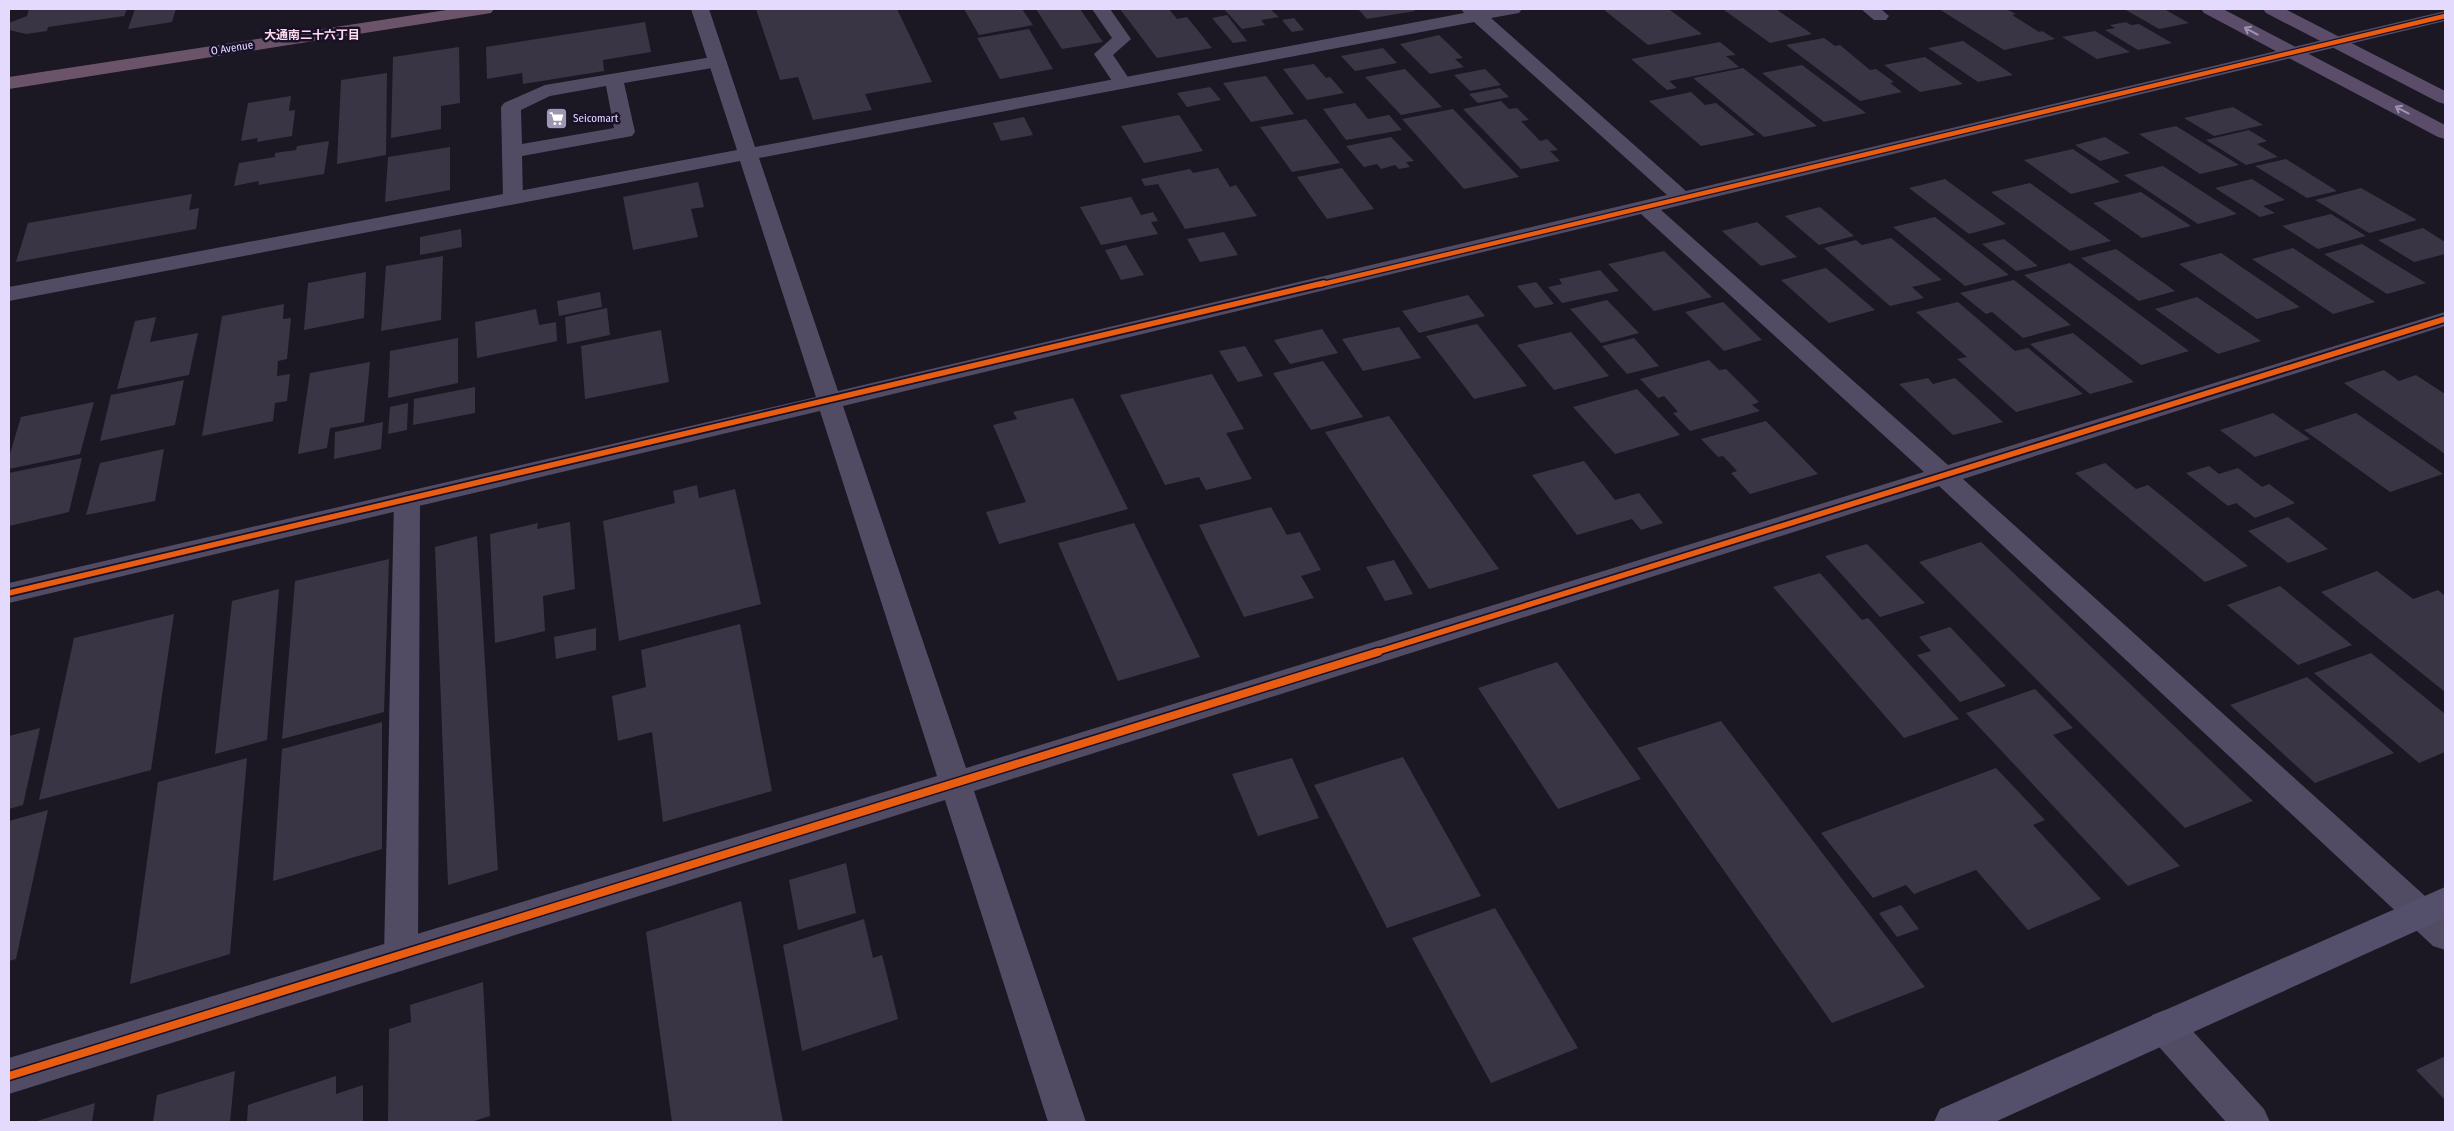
<svg xmlns="http://www.w3.org/2000/svg" width="2454" height="1131" viewBox="0 0 2454 1131" font-family="'Fira Sans Condensed','Noto Sans JP',sans-serif">
<style>
.building{fill:#3a3545}
.lines{fill:none;stroke-linecap:round;stroke-linejoin:round}
.lane{fill:#514c64;fill-rule:evenodd}
.street{fill:#514c64;fill-rule:evenodd}
.secondary{fill:#544f6a;fill-rule:evenodd}
.primary{fill:#5b4d69;fill-rule:evenodd}
.highway{fill:#6b546a;fill-rule:evenodd}
.cycleway-far2-casing{stroke:#191129;stroke-width:7}
.cycleway-far1-casing{stroke:#191129;stroke-width:9}
.cycleway-casing{stroke:#191129;stroke-width:11}
.cycleway-far2{stroke:#e95d12;stroke-width:4.5}
.cycleway-far1{stroke:#e95d12;stroke-width:5.5}
.cycleway{stroke:#e95d12;stroke-width:8}
.oneway{stroke:#9f94b4}
.labels{text-anchor:middle;dominant-baseline:central;stroke-width:5;stroke-linejoin:round;paint-order:stroke}
.far-street-label{font-size:11px;fill:#e3dafe;stroke:#191129}
.far-poi-label{font-size:11px;fill:#e3dafe;stroke:#191129;text-anchor:start}
.far-neighbourhood-label{font-size:12px;font-weight:bold;fill:#fedced;stroke:#191129}
</style>
<rect width="100%" height="100%" fill="#1b1723"/>
<!-- building -->
<path class="building" d="M29,9h98l-3,7 -76,11 -1,4 -21,3 -17,-4v-7l18,-7z
M135,9h41l-4,13 -44,7z
M756,9h141l35,73 -67,12 7,16 -59,10 -15,-43 -18,3z
M964,9h58l11,16 -54,10z
M1036,9h44l23,33 -41,7z
M1120,9h49l8,10 10,-2 25,31 -55,10z
M1224,9h46l9,8 -18,3 4,5 -23,4z
M1358,9h55l2,2 -48,8z
M1603,9l67,1 32,24 -54,11z
M1730,9h46l36,25 -42,9 -46,-33z
M1939,9h67l10,5 -4,1 27,17 3,-1 13,8 -51,11z
M2164,9l25,14 -30,6 -33,-19z
M1227,15l20,26 -14,2 -21,-25z
M1294,18l10,12 -12,2 -10,-12z
M645,22l6,30 -48,8 1,11 -81,13 -1,-11 -35,6 -1,-32z
M2126,22l5,3 8,-1 33,19 -34,7 -33,-20 10,-2 -5,-3z
M1029,29l24,40 -53,10 -23,-41z
M2095,31l35,21 -33,7 -35,-22z
M1439,35l24,23 -8,1 9,8 -34,7 -30,-30z
M1824,38l11,8 5,-1 30,25 6,-1 18,13 -4,1 12,9 -42,9 -74,-56z
M1963,41l50,34 -35,7 -50,-34z
M1720,42l16,13 -10,1 13,11 -70,14 8,7 -10,2 -36,-31z
M459,47l1,56 -19,3v23l-50,9 2,-81z
M1383,48l14,15 -42,8 -14,-15z
M1925,57l38,27 -43,8 -36,-27z
M1314,64l12,14 4,-1 14,16 -37,7 -24,-31z
M1802,65l64,48 -42,9 -62,-49z
M1743,68l74,58 -53,11 -71,-59z
M1405,69l37,38 -41,8 -36,-38z
M1485,69l16,16 -31,6 -16,-16z
M387,73l-1,82 -49,9 4,-84z
M1266,76l28,38 -43,8 -28,-39z
M1210,87l11,13 -34,7 -10,-14z
M1500,88l9,9 -31,6 -9,-9z
M1691,92l14,13 11,-2 39,32 -54,11 -52,-45z
M291,96l-2,15 6,-1 -3,26 -35,6 1,-4 -17,3 7,-38z
M1501,101l8,8 8,-1 12,12 -8,1 19,20 7,-2 11,11 -8,1 10,10 -39,8 -58,-60z
M1355,103l13,16 21,-4 13,15 -56,10 -23,-31z
M2233,107l30,18 -49,11 -30,-18z
M1453,109l66,68 -55,12 -62,-70z
M1179,115l24,36 -59,12 -23,-37z
M1024,117l9,18 -32,6 -8,-18z
M1306,119l34,44 -48,9 -32,-45z
M2176,126l63,39 -39,9 -61,-40z
M2249,130l18,11 -10,3 21,13 -32,8 -40,-25z
M1391,137l23,24 -8,1 4,5 -11,2 -4,-4 -14,4 -4,-5 -13,3 -18,-21z
M2105,137l25,16 -30,8 -25,-16z
M329,141l-5,33 -66,11 1,-4 -25,5 5,-23 36,-6v-4l21,-3 1,-4z
M450,147v43l-65,12 3,-45z
M2073,149l47,33 -49,12 -47,-34z
M2286,159l51,32 -30,7 -52,-32z
M2163,166l74,48 -39,10 -74,-49z
M1218,168l12,19 6,-2 21,31 -72,13 -27,-45 -13,2 -4,-7 49,-10 3,4z
M1342,168l32,41 -47,10 -30,-42z
M1945,179l61,45 -37,10 -60,-46z
M2252,179l33,21 -22,6 12,7 -15,4 -45,-29z
M698,182l6,25 -13,2 7,28 -65,13 -10,-53z
M2030,183l81,58 -41,10 -79,-59z
M2361,188l56,32 -48,13 -54,-33z
M2141,192l50,34 -49,12 -49,-35z
M192,194l-3,16 10,-2 -3,21 -180,33 12,-39z
M1131,197l10,18 12,-3 5,9 -7,1 7,12 -57,11 -21,-38z
M1820,207l34,29 -35,9 -34,-29z
M2331,214l35,22 -48,13 -36,-23z
M1935,217l74,58 -44,11 -72,-59z
M1757,222l40,35 -36,9 -39,-35z
M2423,228l22,14v12l-31,8 -36,-22z
M461,229l1,18 -42,8v-18z
M1224,232l14,23 -38,7 -13,-23z
M1891,238l51,42 -30,7 12,11 -34,8 -66,-58 32,-8 6,5z
M2004,239l34,27 -22,5 -34,-27z
M2362,244l64,39 -39,11 -63,-40z
M1126,245l18,30 -23,5 -16,-30z
M2293,248l82,54 -42,12 -81,-55z
M2116,249l59,42 -36,10 -58,-43z
M1664,251l48,46 -58,14 -46,-47z
M2221,253l79,54 -43,12 -78,-55z
M443,256l-2,64 -60,11 5,-65z
M2070,263l119,88 -48,14 -117,-90z
M1826,268l49,42 -46,13 -48,-43z
M1600,270l19,21 -57,12 -14,-16 14,-3 -3,-5z
M366,272l-2,46 -60,12 4,-47z
M2014,280l57,45 -48,13 -31,-26 -6,2 -26,-21z
M1536,282l18,22 -19,4 -18,-22z
M600,292l2,15 -43,9 -2,-15z
M1468,295l17,21 -66,17 -17,-22z
M2197,297l64,44 -43,13 -63,-45z
M1607,300l32,33 -38,10 -31,-34z
M1723,302l39,38 -38,11 -39,-39z
M1958,302l57,49 13,-3 55,46 -67,18 -59,-53 10,-2 -51,-45z
M284,304l-1,15 8,-1 -4,41 -9,2 -1,15 13,-2 -3,27 -12,2 -2,18 -71,15 20,-120z
M607,308l3,27 -43,9 -2,-27z
M536,309l3,16 17,-3 1,19 -80,17 -2,-36z
M156,317l-6,25 48,-9 -9,42 -72,14 18,-68z
M1477,324l50,62 -53,13 -48,-63z
M1399,327l22,31 -58,13 -21,-32z
M1322,329l16,24 -48,11 -16,-24z
M661,330l8,52 -84,17 -4,-53z
M1571,332l38,44 -55,14 -37,-45z
M2073,333l61,49 -44,12 -60,-50z
M458,338v45l-70,15 2,-47z
M1634,338l25,28 -32,8 -25,-28z
M1245,346l18,30 -25,6 -19,-31z
M1709,360l10,10 7,-1 33,33 -7,3 8,6 -70,20 -17,-18 5,-1 -14,-16 -6,2 -18,-19z
M1323,361l40,56 -52,13 -38,-57z
M370,362l-6,60 -34,6 -3,20 -29,6 12,-81z
M2384,370l15,11 17,-6 29,19v60l-101,-71z
M1212,374l32,55 -18,4 26,46 -46,11 -7,-13 -34,8 -45,-90z
M1928,378l5,6 22,-6 48,44 -50,13 -54,-51z
M184,380l-9,45 -75,16 11,-46z
M475,387v26l-62,12 1,-26z
M1637,389l43,46 -65,19 -42,-47z
M1073,398l55,111 -129,35 -13,-32 40,-10 -33,-77 24,-6 -4,-7z
M94,402l-14,52 -71,15v-12l12,-40z
M408,403l-1,27 -19,4 2,-27z
M2273,413l37,26 -55,18 -35,-27z
M2356,413l87,61 -53,18 -86,-62z
M1389,416l110,153 -70,20 -104,-157z
M1766,421l52,53 -68,20 -19,-21 6,-2 -14,-15 -5,1 -17,-18z
M383,422l-2,27 -47,10 1,-27z
M164,449l-9,52 -69,14 14,-52z
M82,458l-13,54 -60,14v-53z
M1584,461l31,39 24,-7 24,30 -22,7 -9,-11 -55,16 -45,-60z
M2105,463l31,26 12,-4 100,81 -43,16 -130,-109z
M2209,466l10,8 19,-6 24,19 7,-3 26,19 -40,15 -19,-15 -8,3 -42,-33z
M697,485l2,13 36,-9 26,115 -142,37 -16,-120 72,-18 -2,-12z
M1271,507l16,28 13,-3 21,38 -20,6 13,22 -70,19 -45,-92z
M2288,517l40,32 -40,14 -40,-32z
M570,522l5,67 -32,7 2,35 -50,12 -5,-109 48,-11 -1,6z
M1134,523l66,134 -82,24 -60,-138z
M477,536l21,334 -50,15 -13,-338z
M1981,542l272,259 -68,27 -266,-266z
M1867,544l58,59 -45,14 -55,-61z
M389,559l-5,153 -102,27 13,-158z
M1394,560l19,34 -28,7 -19,-34z
M2377,571l36,28 25,-9 7,6v96l-124,-100z
M1820,573l42,47 6,-2 91,101 -55,19 -131,-151z
M2280,586l72,59 -54,20 -71,-60z
M279,589l-12,151 -52,14 17,-153z
M174,614l-23,156 -112,30 35,-162z
M740,624l32,167 -109,31 -11,-90 -34,9 -6,-45 34,-9 -5,-37z
M1950,627l56,59 -46,16 -43,-47 14,-4 -12,-14z
M596,628v22l-40,9 -2,-22z
M2371,653l74,61v38l-26,11 -105,-90z
M1557,662l84,117 -83,30 -80,-121z
M2307,677l87,76 -79,30 -85,-78z
M2035,689l38,39 -20,7 127,131 -52,20 -162,-173z
M1721,721l204,266 -93,36 -195,-275z
M382,722v127l-109,32 9,-132z
M40,728l-17,77 -14,4v-73z
M1403,757l78,139 -94,32 -73,-143z
M247,758l-17,196 -100,30 28,-202z
M1292,758l27,60 -61,18 -26,-62z
M1996,768l49,52 -12,5 68,74 -73,31 -52,-60 -62,24 -8,-9 -33,13 -52,-65z
M48,810l-32,149 -7,2v-140z
M846,863l10,50 -58,17 -9,-50z
M741,901l42,221h-111l-26,-190z
M1901,905l18,24 -22,8 -18,-24z
M1495,908l83,140 -87,35 -79,-145z
M864,919l9,39 9,-3 16,64 -96,32 -19,-106z
M483,982l7,134 -19,6h-83l1,-93 22,-7 -1,-17z
M2443,1057l2,2v41l-29,-30z
M235,1071l-5,51h-77l4,-27z
M336,1076v18l27,-9v37h-116l1,-17z
M95,1103l-3,19h-58z"/>
<g class="lines">
<!-- lane -->
<path class="lane" d="M1092,9h18l21,30 -18,16 19,28 -2,4h-14l-22,-33 18,-16z
M1861,9h20l8,7 -3,4h-12z
M718,56l6,2 3,4 -3,4 -100,17 11,49 -3,4 -110,20 1,42 -3,4 -7,2 -7,-2 -3,-4 -2,-91 3,-4 41,-18zM606,86l8,42 -92,16 -1,-34 29,-14z
M407,491l9,3 4,6 -2,455 -5,11 -12,5 -12,-5 -5,-11 10,-455 4,-6z
M2165,1010l13,5 86,94 6,13h-44l-74,-83 -5,-12 5,-12z"/>
<!-- street -->
<path class="street" d="M691,9h18l46,138 709,-134 -3,-4h61l-3,4 -28,5 195,173 759,-180v10l-784,189 287,255 497,-153v14l-482,153 482,435v36l-12,-4 -494,-460 -965,305 112,331h-38l-103,-322 -936,294v-36l928,-282 -117,-365 -811,192v-20l807,-186 -76,-236 -731,140v-14l728,-137zM1474,22l193,173 -829,196 -79,-233zM1641,214l283,258 -958,296 -123,-362z"/>
<!-- secondary -->
<path class="secondary" d="M2445,887v31l-450,204h-61l6,-13z"/>
<!-- primary -->
<path class="primary" d="M2201,9h22l222,116v14l-7,-2 -234,-124z
M2263,9h22l160,82v13l-7,-2 -172,-89z"/>
<!-- highway -->
<path class="highway" d="M453,9h41l-3,4 -6,1 -476,75v-12z"/>
<defs>
<path id="cycleway-far2" d="M1319,285l1126,-269"/>
<path id="cycleway-far1" d="M9,593l1315,-310
M1374,653l1071,-334"/>
<path id="cycleway" d="M9,1076l1369,-424"/>
</defs>
<!-- cycleway-far2 casing -->
<use href="#cycleway-far2" class="cycleway-far2-casing"/>
<!-- cycleway-far1 casing -->
<use href="#cycleway-far1" class="cycleway-far1-casing"/>
<!-- cycleway casing -->
<use href="#cycleway" class="cycleway-casing"/>
<!-- cycleway-far2 -->
<use href="#cycleway-far2" class="cycleway-far2"/>
<!-- cycleway-far1 -->
<use href="#cycleway-far1" class="cycleway-far1"/>
<!-- cycleway -->
<use href="#cycleway" class="cycleway"/>
</g>
<!-- one-way arrows -->
<defs><path id="oneway-shaft" d="M-6 0H5M1.5-3L5.5 0L1.5 3" fill="none" stroke-width="1.6" stroke-linecap="round" stroke-linejoin="round" transform="scale(1.25)"/></defs>
<g class="oneway">
<use href="#oneway-shaft" transform="translate(2251 31) rotate(-152)"/>
<use href="#oneway-shaft" transform="translate(2402 110) rotate(-152)"/>
</g>
<!-- icons -->
<defs>
<symbol id="supermarket-square" viewBox="-11 -11 22 22"><rect x="-9" y="-9" width="18" height="18" rx="4" fill="#9d96b1" stroke="#191129"/><path d="M-6-5.5h2.5l.6 2H6L4.5 2H-2.5L-4.4-4H-6ZM-1.5 3.2a1.3 1.3 0 1 0 .1 0ZM3 3.2a1.3 1.3 0 1 0 .1 0Z" fill="#fff"/></symbol>
</defs>
<g fill-rule="evenodd">
<use href="#supermarket-square" x="544" y="106" width="25" height="25"/>
</g>
<g class="labels">
<!-- far-street labels -->
<g class="far-street-label">
<text transform="translate(232 48) rotate(-9)">O Avenue</text>
</g>
<!-- far-poi labels -->
<g class="far-poi-label">
<text x="573" y="118">Seicomart</text>
</g>
<!-- far-neighbourhood labels -->
<g class="far-neighbourhood-label">
<text x="312" y="35">大通南二十六丁目</text>
</g>
</g>
<!-- border -->
<rect width="2454" height="1131" fill="none" stroke="#e3dafe" stroke-width="20"/>
</svg>
